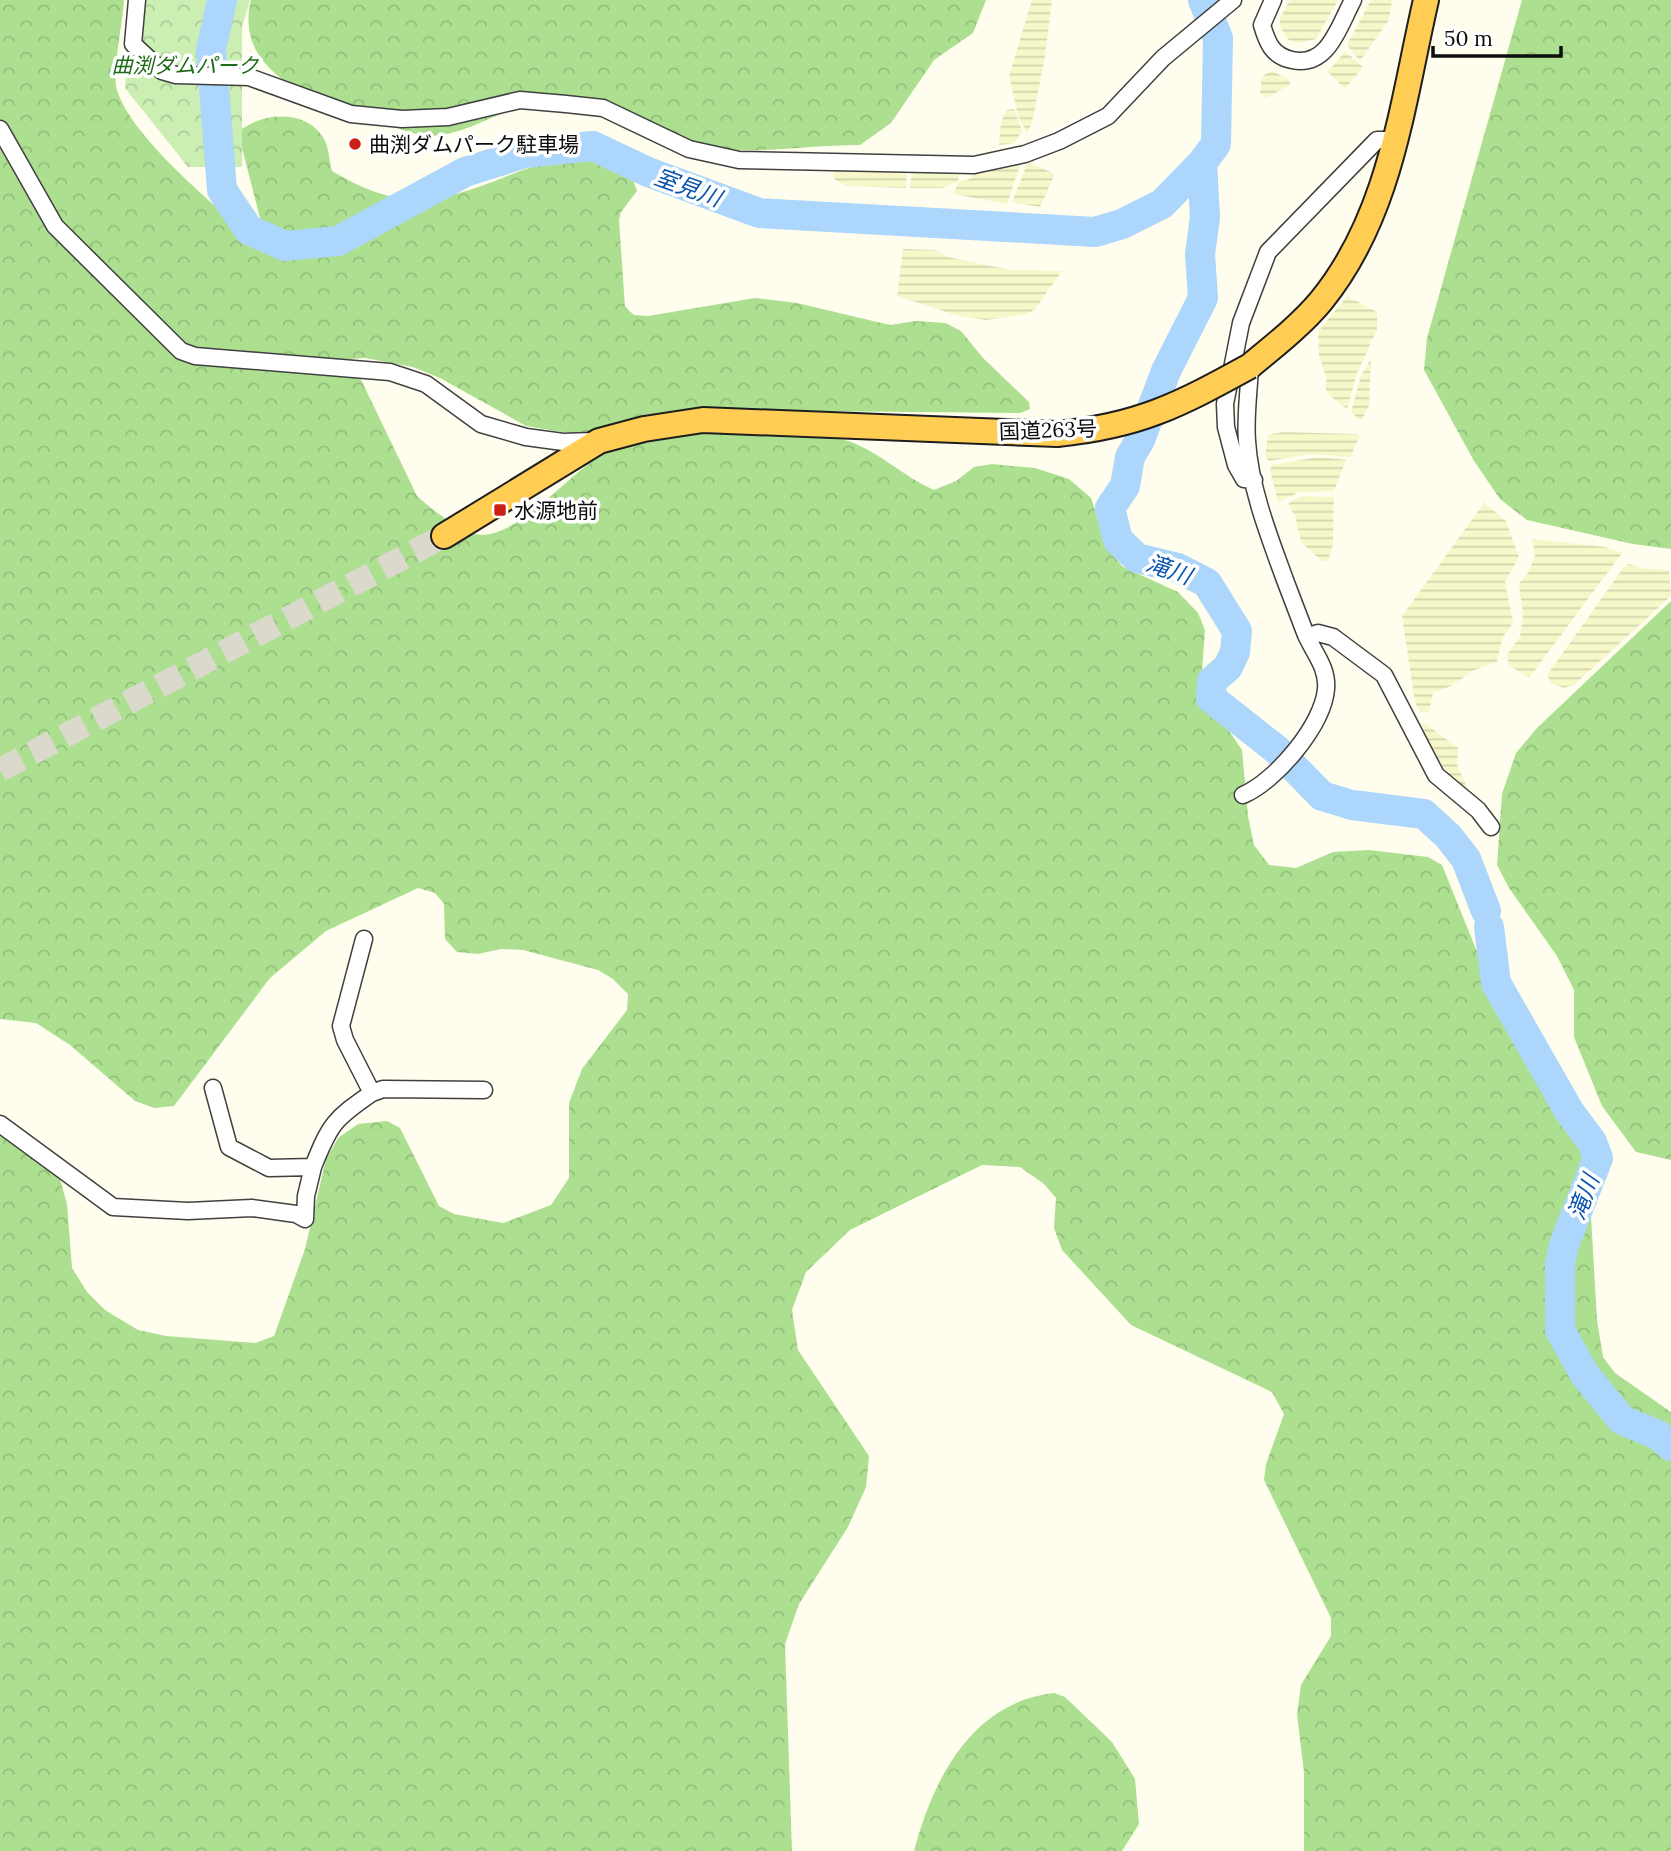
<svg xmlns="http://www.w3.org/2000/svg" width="1671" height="1851" viewBox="0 0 1671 1851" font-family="Lora,'Noto Sans JP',serif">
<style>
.farmland{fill:url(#farmland-rules)}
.forest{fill:url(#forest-crowns)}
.park{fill:url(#park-crowns)}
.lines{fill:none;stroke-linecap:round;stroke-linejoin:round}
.river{stroke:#acd6fc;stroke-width:30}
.trunk-tunnel{stroke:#dbd9cb;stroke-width:24;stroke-dasharray:24 12;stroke-linecap:butt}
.minor-casing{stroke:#404040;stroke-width:19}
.trunk-casing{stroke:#1e1e1e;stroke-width:28}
.minor{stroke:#fff;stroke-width:16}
.trunk{stroke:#ffcc54;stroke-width:24}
.trunk-bridge-casing{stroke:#1e1e1e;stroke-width:28;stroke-linecap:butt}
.trunk-bridge{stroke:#ffcc54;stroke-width:24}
.poi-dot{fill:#cb2117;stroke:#fff;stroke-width:2.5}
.labels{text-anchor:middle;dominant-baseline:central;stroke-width:7;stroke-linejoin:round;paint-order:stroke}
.park-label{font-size:21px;font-style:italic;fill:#1f6b17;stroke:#fff}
.poi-label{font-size:21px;fill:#0d0d0d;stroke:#fff;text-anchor:start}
.street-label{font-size:21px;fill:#0d0d0d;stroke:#fff}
.water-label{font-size:23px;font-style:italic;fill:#0954ac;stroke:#fff}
</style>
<defs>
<pattern id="farmland-rules" width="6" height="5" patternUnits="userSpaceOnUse" patternTransform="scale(1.75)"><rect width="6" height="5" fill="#f7f8ca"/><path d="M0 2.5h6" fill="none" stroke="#d3d3ac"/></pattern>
<pattern id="forest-crowns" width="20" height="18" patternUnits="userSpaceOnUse" patternTransform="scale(1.75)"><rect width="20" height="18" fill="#ace090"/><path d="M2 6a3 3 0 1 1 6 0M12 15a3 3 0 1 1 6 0" fill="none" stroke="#93bf7b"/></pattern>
<pattern id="park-crowns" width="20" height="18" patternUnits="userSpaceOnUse" patternTransform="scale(1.75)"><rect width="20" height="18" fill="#cbeeb2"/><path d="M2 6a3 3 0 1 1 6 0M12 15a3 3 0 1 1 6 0" fill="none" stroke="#adcb98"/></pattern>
</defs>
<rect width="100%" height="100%" fill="#fffded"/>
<!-- farmland -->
<path class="farmland" d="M1032,0h20l-7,56 -13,67 -5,10 -9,-18 -9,-39z
M1290,0h48l-22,39 -19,4 -8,-3 -9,-13v-9z
M1371,0h21l-3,20 -29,41 -13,-16z
M1345,51l18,16 -18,22 -17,-17z
M1272,71l18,9v5l-24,13 -6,-5 2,-17z
M1014,109l8,21 -7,13 -16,2 2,-23 5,-12z
M1021,162l-14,42 -54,-10 6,-12 11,-3 5,-6z
M1028,162l27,12 -15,33 -28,-5z
M833,168l74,2 -1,18 -59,-2 -12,-6z
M912,168l48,1 -2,12 -16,7h-32z
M903,249l32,1 13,7 63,13 51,1 -27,38 -8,5 -41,6 -27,-4 -62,-20z
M1347,296l30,16v18l-20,43 -10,36 -18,-14 -4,-8 2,-8 -8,-24 -1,-23z
M1371,359l-2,47 -8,15 -10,-9 10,-36z
M1283,432l73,2 4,2 -10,21 -38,-3 -43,7 -4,-5 3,-21z
M1319,457l27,3 -12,31 -35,1 -21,10 -8,-32 2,-5z
M1302,496l32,1 -1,47 -5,17h-6l-21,-19 -6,-26 -7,-12z
M1484,503l22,18 13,36 -14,25 8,40 -11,17 -5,23 -25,9 -21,15 -18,7 -4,19h-9l-5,-10 -13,-86z
M1532,539l73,8 17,6 -93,125 -20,-13 -2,-10 13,-18 3,-23 -4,-30 10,-13 6,-15z
M1629,564l12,4 28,2 2,26 -97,89 -10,3 -13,-5 -4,-8 77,-108z
M1421,724h5l32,24 -1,17 13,29 -23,-18 -11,-15z"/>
<!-- forest -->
<path class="forest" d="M0,0h124c-1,20 -11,69 -8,86 11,51 113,131 153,167l-28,-109 1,-15c23,-17 66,-19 82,10 5,8 5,22 8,32 68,40 102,34 173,6 22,-9 48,-19 73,-18 17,0 39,13 55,21l4,11 -16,21 -2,8 6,87 9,8 14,1 107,-18 42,5 93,22 26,-4 29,2 16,8 22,27 46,44 1,7 -10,4 -307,-3 -132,25 -55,-9 -86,-48 -27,-11 -48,-9 -14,1 66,137c13,12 41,34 58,38 40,9 96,-64 129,-80 26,-12 54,-18 82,-22 35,-4 140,-2 170,12 28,12 50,34 78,46l22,-9 18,-14 18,-3 43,4 34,11 22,19 18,53 14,16 55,25 20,21 7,17 -3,41 3,25 37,54 6,66 6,29 15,20 27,3 37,-16 36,-2 59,7 14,8 65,161 80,121 10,173 6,37 12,16 56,39v439h-367v-78l-7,-59 4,-29 30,-49v-18l-67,-138 2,-16 18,-50 -12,-22 -141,-67 -69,-75 -8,-22 2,-30 -12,-14 -24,-17 -38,-2 -132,65 -44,42 -14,38 6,40 71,106 -3,31 -18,40 -49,77 -14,40 7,207h-792v-734l60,62 7,25 5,64 15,24 18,18 33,20 28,6 89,7 19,-7 31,-87 21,-90 12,-21 20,-14 29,-3 13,7 39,78 15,8 49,9 48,-18 18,-27v-75l13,-34 45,-59 1,-16 -15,-15 -15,-9 -75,-20 -22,-1 -23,5 -21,-2 -12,-13 -1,-35 -9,-11 -17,-5 -92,43 -56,47 -96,128 -20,2 -19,-7 -65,-56 -34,-22 -36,-4z
M251,0h735l-13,33 -39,27 -43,63 -31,22c-67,0 -130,16 -195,-8 -21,-7 -43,-32 -66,-34 -18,-1 -40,-4 -58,-2 -34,4 -72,34 -111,35 -16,0 -36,-10 -51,-15 -55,-17 -147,-45 -128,-121z
M1522,0h149v549l-38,-5 -106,-24 -27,-21 -26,-38 -50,-91 3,-32z
M1671,601v559l-35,-8 -34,-46 -28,-69v-47l-17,-34 -48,-68 -12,-23 5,-71 14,-41 21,-25z
M1054,1693l11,4 47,45 23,37 4,45 -17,27h-208c19,-72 58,-149 140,-158z"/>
<!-- park -->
<path class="park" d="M132,0h118l-8,27v140h-54l-63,-79z"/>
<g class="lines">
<!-- river -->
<path class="river" d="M222,0l-11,50 11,140 27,40 36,16 53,-5 127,-69 60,-19 68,-7 55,26 111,41 336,19 27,-8 40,-20 40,-41 14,-19 2,-106 -15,-38
M1202,163l3,54 -5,37 3,44 -37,73 -26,69 -10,17 -5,29 -15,22 8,32 19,18 41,10 29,15 30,48 -2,21 -7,15 -16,14 -1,17 66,52 45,46 30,9 72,9 24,22 18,23 20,52
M1489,927l7,56 73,128 23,31 6,16 -34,87 -4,20v65l25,45 37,45 36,15 13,11"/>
<!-- trunk-tunnel -->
<path class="trunk-tunnel" d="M0,770l444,-234"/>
<defs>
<path id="minor" d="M137,0l-4,44 29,27 14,4 73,2 102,37 51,5 46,-2 72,-17 46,4 37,4 86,41 50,11 235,5 51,-11 34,-13 49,-25 55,-58 70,-58
M1273,0l-11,25c5,17 10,31 30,35 36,8 47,-34 61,-60
M0,129l55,97 126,125 14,5 195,16 36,12 55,40 45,13 37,5 30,-1
M1254,480l-10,-1 -8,-14 -10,-38 -1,-23 16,-81 27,-71 109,-112h18
M1307,637l11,-4 15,4 51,38 52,100 42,35 13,17
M1243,795c33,-14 80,-70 83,-106 2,-21 -12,-36 -20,-54 -7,-18 -14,-37 -21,-55 -16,-44 -35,-92 -38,-139 -2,-24 2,-50 3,-75
M213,1088l16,59 40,21 44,-1c17,-43 21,-48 59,-74l-27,-53 -4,-14 23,-87
M372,1093l11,-4 101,1
M0,1124l113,83 75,4 64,-3 44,6 9,5 1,-23 7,-29"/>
<path id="trunk" d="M1250,366c24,-20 51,-41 71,-65 70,-86 81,-197 105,-301
M444,536l155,-95 45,-12 59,-9 354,14"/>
</defs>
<!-- minor casing -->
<use href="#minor" class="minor-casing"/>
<!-- trunk casing -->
<use href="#trunk" class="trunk-casing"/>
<!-- minor -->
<use href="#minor" class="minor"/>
<!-- trunk -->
<use href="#trunk" class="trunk"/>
<defs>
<path id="trunk-bridge" d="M1057,434c82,-8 122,-29 193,-68"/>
</defs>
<!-- trunk-bridge casing -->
<use href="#trunk-bridge" class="trunk-bridge-casing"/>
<!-- trunk-bridge -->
<use href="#trunk-bridge" class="trunk-bridge"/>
</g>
<!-- markers -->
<g class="poi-dot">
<circle cx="355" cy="144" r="7"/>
<rect x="493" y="503" width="14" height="14" rx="3.5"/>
</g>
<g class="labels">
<!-- park labels -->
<g class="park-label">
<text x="185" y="65">曲渕ダムパーク</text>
</g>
<!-- poi labels -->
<g class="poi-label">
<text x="369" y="144">曲渕ダムパーク駐車場</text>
<text x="514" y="510">水源地前</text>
</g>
<!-- street labels -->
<g class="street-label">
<text transform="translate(1048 430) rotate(-2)">国道263号</text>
</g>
<!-- water labels -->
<g class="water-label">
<text transform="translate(688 187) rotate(20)">室見川</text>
<text transform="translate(1169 569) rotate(19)">滝川</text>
<text transform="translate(1583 1197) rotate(-69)">滝川</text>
</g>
</g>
<!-- scale -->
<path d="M1433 46v10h128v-10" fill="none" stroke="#0d0d0d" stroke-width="3.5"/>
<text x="1444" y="46" font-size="21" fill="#0d0d0d" stroke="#ffffff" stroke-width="5" paint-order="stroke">50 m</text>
</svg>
